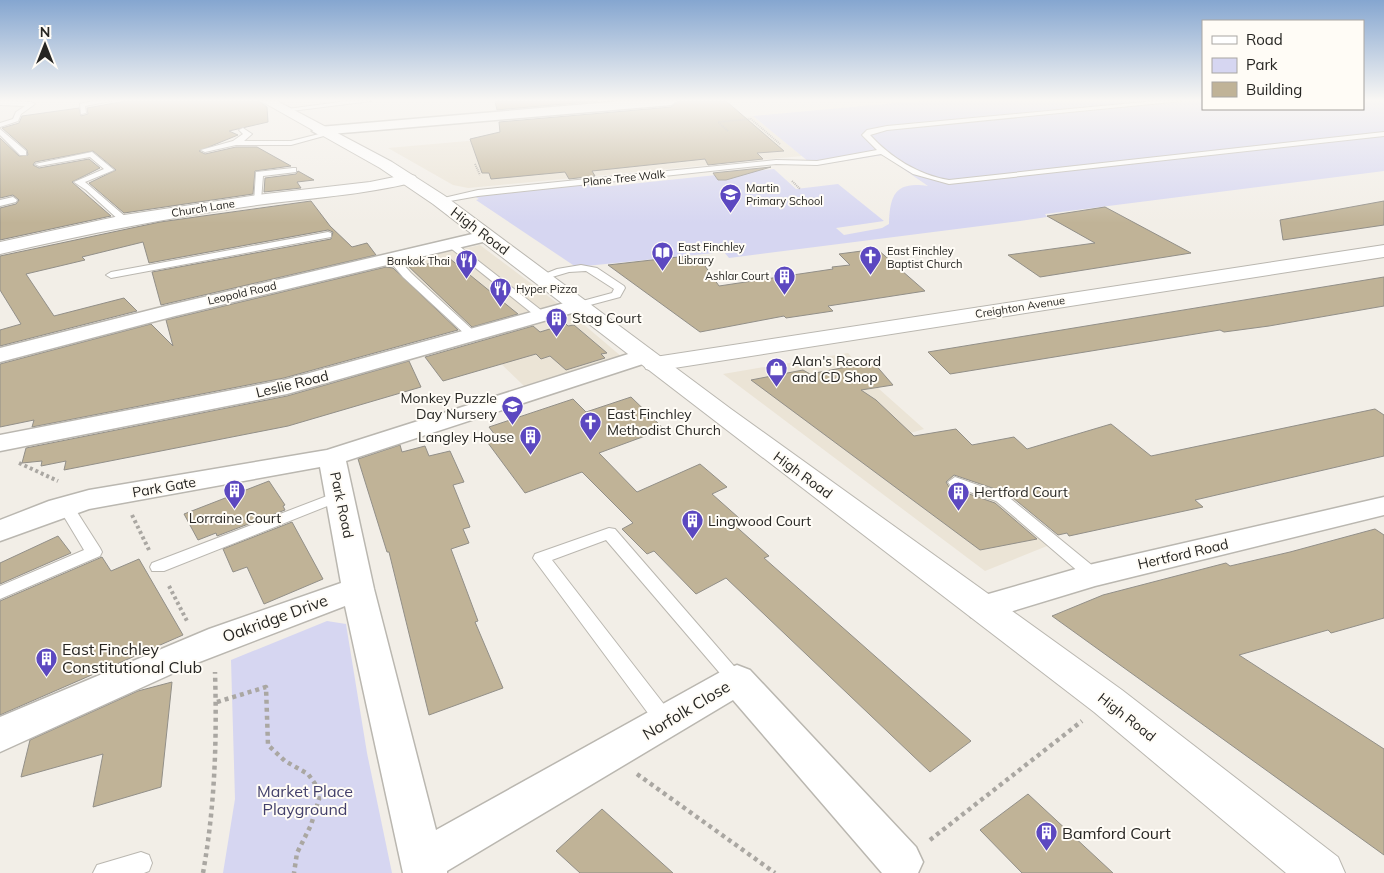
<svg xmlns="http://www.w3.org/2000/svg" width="1384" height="873" viewBox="0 0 1384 873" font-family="Mulish,sans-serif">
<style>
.built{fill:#ebe4d6}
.green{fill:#d6d6f1}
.building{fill:#c0b397;stroke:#928f88}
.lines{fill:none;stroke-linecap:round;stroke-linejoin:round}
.lane-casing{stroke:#bab7b0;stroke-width:2}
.street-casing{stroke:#bab7b0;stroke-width:3}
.secondary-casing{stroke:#bab7b0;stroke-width:2}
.primary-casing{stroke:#bab7b0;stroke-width:2}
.path-far2{stroke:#aaa7a2;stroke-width:2;stroke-dasharray:1 1;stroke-linecap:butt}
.path-far1{stroke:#aaa7a2;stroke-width:4;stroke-dasharray:3 3;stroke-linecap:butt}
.path{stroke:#aaa7a2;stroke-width:4.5;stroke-dasharray:4 4;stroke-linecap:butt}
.lane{fill:#fff;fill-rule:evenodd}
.street{fill:#fff;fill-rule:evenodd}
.secondary{fill:#fff;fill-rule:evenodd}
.primary{fill:#fff;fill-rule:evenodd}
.labels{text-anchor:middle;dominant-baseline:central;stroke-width:4;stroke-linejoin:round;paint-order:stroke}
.far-street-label{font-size:11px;fill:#272623;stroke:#fffcf6}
.far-poi-label{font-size:11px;fill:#272623;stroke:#fffcf6;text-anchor:start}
.street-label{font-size:14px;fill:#272623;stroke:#fffcf6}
.poi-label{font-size:14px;fill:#272623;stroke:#fffcf6;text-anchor:start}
.near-street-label{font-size:16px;fill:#272623;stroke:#fffcf6}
.near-poi-label{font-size:16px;fill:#272623;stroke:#fffcf6;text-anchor:start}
.near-park-label{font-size:16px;fill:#43406b;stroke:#fffcf6}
</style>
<rect width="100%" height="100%" fill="#f2eee7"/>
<!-- built -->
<path class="built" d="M753,116l49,40 -334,32 -15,-3 -65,-37z
M480,245l89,67 53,45 -98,29 -127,-123z
M848,353l30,35 46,41 -33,10 66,39 51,15 44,51 -67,27 -262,-197z"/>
<!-- green -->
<path class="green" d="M917,101h286v8h160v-8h21v70l-339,43 2,3 -27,4 -291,37 -5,-6 -148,15 -100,-67 3,-1 -5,-3 125,-14 3,5 172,-18 22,20 42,-5 46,37 -48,7 8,7 38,-7 7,-4c1,-29 6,-43 39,-38l-45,-31 -69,11 -61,-50z
M327,621l19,3 21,129 25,120h-169l12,-74 -4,-139z"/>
<!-- building -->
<path class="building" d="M126,101h133l8,6 1,15 -39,9 9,4 -39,16 6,3 31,-7h21l34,19 -36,5 -2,23 -129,19 -35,-30 27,-13 -23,-19 -58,11 -2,3 6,3 50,-9 11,9 -28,14 39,34 -111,24v-32l16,-4 3,-4 -6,-5 -13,3v-60l19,18 9,-1 -1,-5 -25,-22 17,-5 3,-7 57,-8 2,8 7,-2 -1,-6z
M495,101h103l-101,9z
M679,101h47l58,50 -27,2 6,6 -55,6 -3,-6 -113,12 3,5 -26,3 -4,-7 -74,7 -2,-6h-7l-12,-34 30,-7 -1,-10 172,-15z
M771,167l-45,13h-8l-5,-7z
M298,171l16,9 -17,2 4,6 -37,4 1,-14 31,-4z
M311,201l19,25 22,21 15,-4 9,12 -215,50 -9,-33 179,-33 2,-7 -5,-2 -179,33 -6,-21 -61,15 3,3 -59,14 28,42 70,-18 13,13 -137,35v-16l21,-6 -21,-34v-34l160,-34z
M1384,201v24l-101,15 -3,-20z
M1105,207l86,46 -151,24 -32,-22 87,-12 -48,-27z
M877,249l48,42 -97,15 5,5 -47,7 -2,-2 -84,16 -92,-67 79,-9 6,7h10l16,23 114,-17 -1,-2 18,-2 -11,-11z
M449,258l69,56 -46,13 -66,-63 13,-3 5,4z
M386,267l7,1 65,62 -174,48 -252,49 2,-7 -34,7v-63l151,-40 22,22 -7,-26z
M1384,277v29l-115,20 -45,6 -4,-2 -270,44 -22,-22z
M566,324l2,2 6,-1 33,28 -6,1 4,4 -39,12 -16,-14 -9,3 -5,-5 -93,27 -18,-24 108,-31 7,6z
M409,361l12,26 -133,39 -224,44 2,-9 -25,5 1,-5 -20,2 4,-15 261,-52z
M873,362l20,23 -32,5 15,10 38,36 42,-7 16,16 42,-8 13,12 84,-25 40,32 224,-47 9,6v41l-189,44 8,7 -134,29 -2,-3 -9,2 -51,-42 -53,-18 -8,7 3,5 46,16 42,36 -57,11 -229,-170 52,-10 7,4z
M631,397l33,32 -65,24 38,39 63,-28 27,23 -15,7 27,24 -8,4 38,34 -5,2 207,183 -41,31 -204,-194 -30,16 -42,-43 -7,3 -25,-25 11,-6 -51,-51 -57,21 -40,-54 10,-4 -6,-8 84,-28 13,13z
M400,445l2,7 23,-6 4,10 21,-5 14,31 -11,3 17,42 -7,2 6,14 -18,6 27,72 -3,1 28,66 -74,27 -40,-163h-2l-29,-93z
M269,481l16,24 -2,1 2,4 -68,26 -1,-3 -18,7 -14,-26z
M292,522l31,57 -59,25 -17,-37 -14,5 -10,-23z
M1375,529l9,6v83l-53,15 -3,-3 -89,25 145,94v106l-332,-239 51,-21 123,-32 4,3 60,-14z
M58,536l13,17 -71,31v-21z
M102,557l9,14 28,-12 44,76 -183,80v-114z
M172,682l-11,105 -68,20 10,-53 -82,23 9,-37 108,-49z
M1028,794l85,79h-91l-42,-43z
M602,809l71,64h-93l-24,-22z"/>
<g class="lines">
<defs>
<path id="lane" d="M0,101l32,1 3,2 -14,10 -3,7 -18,6v-4l13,-4 3,-7 9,-6 -25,-1z
M93,101h18l-26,5 1,7 -5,1 -1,-10z
M347,101h24l-88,11 -3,-2z
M1155,101h27l-295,29 -17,5c20,22 48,40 79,45l435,-48v4l-435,48 -36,-10 -32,-20 -64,11 -41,-1 -298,32 -39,7 -4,-3 43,-10 298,-30 41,1 60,-11 -15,-15 5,-5 20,-4z
M243,128l9,6 -8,7h47l36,-9 4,2 -40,11h-55l-31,7 -4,-2 32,-9 10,-7 -4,-4z
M0,129l26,22v4h-6l-20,-20z
M92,152l22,18 -29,12 42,36v4h-6l-35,-32 -12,-8 30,-13 -14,-12 -51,9 -4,-2z
M293,168h3v4l-33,4 -2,24 -7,2 2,-30z
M13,197l4,3 -1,2 -16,4v-6z
M328,232l3,1v4l-220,41 -5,-3 5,-3z
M448,242h6l92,72v4h-8l-90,-72z
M392,255l4,1 15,17 65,60v4h-8l-65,-60 -16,-19z
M581,265l16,3 27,18 1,2 -5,9 -41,11 -4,-1v-4l37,-10 2,-4 -28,-18 -17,1 -27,8 -5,-3 20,-8z
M955,477l51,18 93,76 2,4 -2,4 -6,2 -6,-2 -91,-78 -46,-16 -2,-3z
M340,491l8,5 -3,3 -181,72h-12l-2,-4 2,-4z
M65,500l5,1 30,47 2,4 -2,4 -100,43v-13l84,-36 -27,-45 3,-4z
M609,528l6,1 131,151 -2,5 -7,3 -7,-3 -124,-145 -54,20 121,156 3,6 -3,6 -7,2 -7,-2 -126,-170 2,-4z
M141,852l8,3 3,8 -3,8 -5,2h-51l4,-8z"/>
<path id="street" d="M623,101h54l-6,4 -352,30 -7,-4 7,-4z
M485,231l6,1 3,4 -3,4 -316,76 -175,46v-14l170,-43z
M579,299l7,2 3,4 -3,4 -299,85 -287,57v-16l284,-55z
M644,349l8,2 3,5 -3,5 -306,100 28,128 62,241 288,-160 13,-5 13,5 166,177 7,15 -5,11h-36l-149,-173 -286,171v2h-44l-58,-267 -156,60 -189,86v-35l209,-88 132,-46 -21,-116 -231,42 -89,32v-21l49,-19 40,-11 238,-40z
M1384,497v18l-289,71 -112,34 -12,-3 -5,-9 5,-9 122,-35z"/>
<path id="secondary" d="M409,174l6,2 2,3 -2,3c-52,13 -105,16 -158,23 -87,12 -171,29 -257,49v-12l124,-27 133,-20 113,-13z
M1384,245v12l-729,114 -9,-2 -3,-5 3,-5 9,-2z"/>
<path id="primary" d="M261,101h16l115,61 53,34 286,213 391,281 216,167 7,16h-59l-192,-161 -661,-508 -53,-36z"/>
</defs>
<!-- lane casing -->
<use href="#lane" class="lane-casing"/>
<!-- street casing -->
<use href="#street" class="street-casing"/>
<!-- secondary casing -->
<use href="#secondary" class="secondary-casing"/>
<!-- primary casing -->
<use href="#primary" class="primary-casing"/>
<!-- path-far2 -->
<path class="path-far2" d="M728,131l-10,-9 33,-3 29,25
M475,164l5,11
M792,181l8,8"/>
<!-- path-far1 -->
<path class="path-far1" d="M19,463l39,18
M132,515l17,35
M169,586l19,37"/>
<!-- path -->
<path class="path" d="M217,702l49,-15 2,58 17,16 23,13 8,11 3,14 -8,26 -14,28 -3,20
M637,774l138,99
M930,840l152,-119
M203,873c12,-67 14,-133 12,-201"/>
<!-- lane -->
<use href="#lane" class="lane"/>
<!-- street -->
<use href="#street" class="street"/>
<!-- secondary -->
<use href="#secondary" class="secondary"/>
<!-- primary -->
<use href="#primary" class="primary"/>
</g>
<!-- sky -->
<linearGradient id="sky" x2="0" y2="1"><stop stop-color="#85a6d0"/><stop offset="0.45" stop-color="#f9f7f4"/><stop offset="1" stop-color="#f9f7f4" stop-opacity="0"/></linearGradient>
<rect width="1384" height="223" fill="url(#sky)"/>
<!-- icons -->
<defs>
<symbol id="school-pin" viewBox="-11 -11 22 30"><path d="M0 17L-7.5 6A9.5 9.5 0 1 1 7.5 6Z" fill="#5c48c0" stroke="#fffcf6"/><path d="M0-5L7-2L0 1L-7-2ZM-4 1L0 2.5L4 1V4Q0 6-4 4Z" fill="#fff"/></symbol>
<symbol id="library-pin" viewBox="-11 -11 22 30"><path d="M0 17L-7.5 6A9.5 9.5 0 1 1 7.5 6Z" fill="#5c48c0" stroke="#fffcf6"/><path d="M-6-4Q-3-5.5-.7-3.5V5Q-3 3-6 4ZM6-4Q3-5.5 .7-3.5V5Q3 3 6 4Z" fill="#fff"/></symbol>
<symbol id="church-pin" viewBox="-11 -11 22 30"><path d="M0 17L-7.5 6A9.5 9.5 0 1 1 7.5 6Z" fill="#5c48c0" stroke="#fffcf6"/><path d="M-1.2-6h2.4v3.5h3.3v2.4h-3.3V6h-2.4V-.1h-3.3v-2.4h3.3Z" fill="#fff"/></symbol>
<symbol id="restaurant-pin" viewBox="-11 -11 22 30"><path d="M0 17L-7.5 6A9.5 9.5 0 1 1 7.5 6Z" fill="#5c48c0" stroke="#fffcf6"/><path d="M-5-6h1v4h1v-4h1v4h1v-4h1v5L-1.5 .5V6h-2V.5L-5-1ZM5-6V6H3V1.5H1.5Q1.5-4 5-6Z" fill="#fff"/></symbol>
<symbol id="building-pin" viewBox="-11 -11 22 30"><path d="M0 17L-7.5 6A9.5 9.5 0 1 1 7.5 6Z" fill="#5c48c0" stroke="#fffcf6"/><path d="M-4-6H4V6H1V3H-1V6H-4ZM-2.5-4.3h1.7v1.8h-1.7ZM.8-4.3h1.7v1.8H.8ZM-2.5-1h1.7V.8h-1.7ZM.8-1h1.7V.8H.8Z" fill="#fff"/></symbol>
<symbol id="shop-pin" viewBox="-11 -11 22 30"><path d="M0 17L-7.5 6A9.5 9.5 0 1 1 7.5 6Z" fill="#5c48c0" stroke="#fffcf6"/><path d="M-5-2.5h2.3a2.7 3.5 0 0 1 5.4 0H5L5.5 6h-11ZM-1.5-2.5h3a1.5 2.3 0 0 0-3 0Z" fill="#fff"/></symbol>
</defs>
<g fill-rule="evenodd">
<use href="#school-pin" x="718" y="182" width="25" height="34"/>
<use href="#library-pin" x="650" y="240" width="25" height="34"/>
<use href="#church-pin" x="858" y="244" width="25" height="34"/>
<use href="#restaurant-pin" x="454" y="248" width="25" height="34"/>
<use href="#building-pin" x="772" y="264" width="25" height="34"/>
<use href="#restaurant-pin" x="488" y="276" width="25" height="34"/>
<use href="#building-pin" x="544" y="306" width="25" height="34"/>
<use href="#shop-pin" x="764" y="356" width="25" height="34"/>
<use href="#school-pin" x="500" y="394" width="25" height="34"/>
<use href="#church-pin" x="578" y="410" width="25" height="34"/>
<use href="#building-pin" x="518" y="424" width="25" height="34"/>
<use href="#building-pin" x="222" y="478" width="25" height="34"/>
<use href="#building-pin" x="946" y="480" width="25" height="34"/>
<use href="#building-pin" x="680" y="508" width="25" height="34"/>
<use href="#building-pin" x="34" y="646" width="25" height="34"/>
<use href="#building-pin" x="1034" y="820" width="25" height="34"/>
</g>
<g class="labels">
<!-- far-street labels -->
<g class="far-street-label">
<text transform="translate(624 178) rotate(-6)">Plane Tree Walk</text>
<text transform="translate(203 208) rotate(-9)">Church Lane</text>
<text transform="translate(242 293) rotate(-13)">Leopold Road</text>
<text transform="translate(1020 307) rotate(-9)">Creighton Avenue</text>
</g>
<!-- far-poi labels -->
<g class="far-poi-label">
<text x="746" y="188">Martin<tspan x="746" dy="13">Primary School</tspan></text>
<text x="678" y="247">East Finchley<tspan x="678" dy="13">Library</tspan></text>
<text x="887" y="251">East Finchley<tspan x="887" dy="13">Baptist Church</tspan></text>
<text x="450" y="261" text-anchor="end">Bankok Thai</text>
<text x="769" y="276" text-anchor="end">Ashlar Court</text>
<text x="516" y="289">Hyper Pizza</text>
</g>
<!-- street labels -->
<g class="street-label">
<text transform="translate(480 231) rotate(37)">High Road</text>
<text transform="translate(292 384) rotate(-14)">Leslie Road</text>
<text transform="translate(803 475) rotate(36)">High Road</text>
<text transform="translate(164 487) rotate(-10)">Park Gate</text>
<text transform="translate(342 505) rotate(78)">Park Road</text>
<text transform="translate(1183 554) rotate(-13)">Hertford Road</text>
<text transform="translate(1127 717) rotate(38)">High Road</text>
</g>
<!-- poi labels -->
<g class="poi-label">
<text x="572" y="318">Stag Court</text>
<text x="792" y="361">Alan's Record<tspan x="792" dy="16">and CD Shop</tspan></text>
<text x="497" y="398" text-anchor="end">Monkey Puzzle<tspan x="497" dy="16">Day Nursery</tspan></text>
<text x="607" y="414">East Finchley<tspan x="607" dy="16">Methodist Church</tspan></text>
<text x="514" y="437" text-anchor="end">Langley House</text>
<text x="974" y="492">Hertford Court</text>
<text x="235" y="518" text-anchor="middle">Lorraine Court</text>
<text x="708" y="521">Lingwood Court</text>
</g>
<!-- near-street labels -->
<g class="near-street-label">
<text transform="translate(275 618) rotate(-20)">Oakridge Drive</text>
<text transform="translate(686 710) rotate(-31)">Norfolk Close</text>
</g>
<!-- near-poi labels -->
<g class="near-poi-label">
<text x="62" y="649">East Finchley<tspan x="62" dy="18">Constitutional Club</tspan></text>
<text x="1062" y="833">Bamford Court</text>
</g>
<!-- near-park labels -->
<g class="near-park-label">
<text x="305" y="791">Market Place<tspan x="305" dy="18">Playground</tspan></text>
</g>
</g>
<!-- legend -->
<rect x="1202" y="20" width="162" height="90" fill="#fffcf6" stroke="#a9a6a2"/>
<rect x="1212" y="36" width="25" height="8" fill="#ffffff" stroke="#a9a6a2"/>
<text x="1246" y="45" font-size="15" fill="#272623">Road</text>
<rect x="1212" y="58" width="25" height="15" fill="#d6d6f1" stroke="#a9a6a2"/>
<text x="1246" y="70" font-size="15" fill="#272623">Park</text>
<rect x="1212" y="82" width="25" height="15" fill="#c0b397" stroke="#a9a6a2"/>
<text x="1246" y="95" font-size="15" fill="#272623">Building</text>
<!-- north arrow -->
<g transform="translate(45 45)" stroke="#fffcf6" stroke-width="4" paint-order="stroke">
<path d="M0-4L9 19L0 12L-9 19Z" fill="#272623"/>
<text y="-8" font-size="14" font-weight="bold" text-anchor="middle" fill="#272623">N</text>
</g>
</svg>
